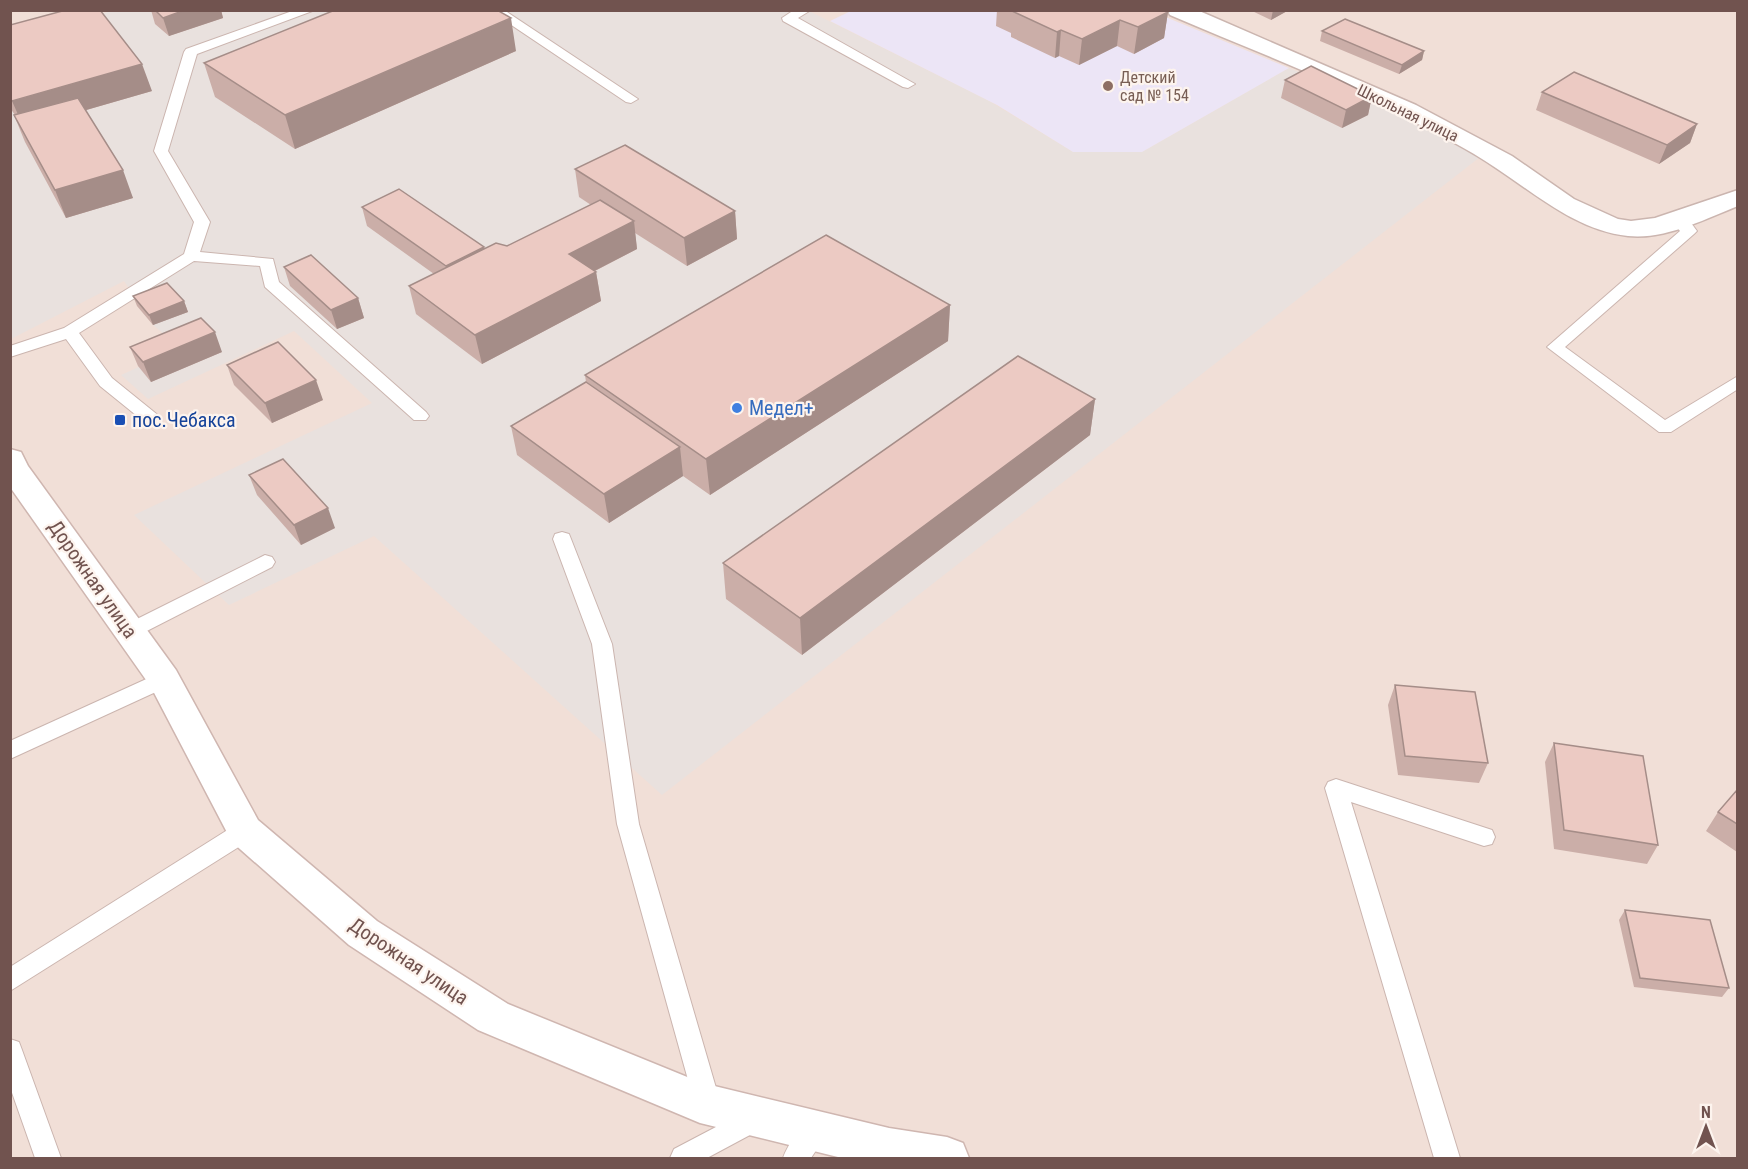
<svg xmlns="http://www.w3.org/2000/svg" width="1748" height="1169" viewBox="0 0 1748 1169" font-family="'Roboto Condensed',sans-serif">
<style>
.residential{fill:#f1dfd7}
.industrial{fill:#e9e1de}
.education{fill:#ece5f6}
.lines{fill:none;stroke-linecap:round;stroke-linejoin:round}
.lane-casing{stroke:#cbb5af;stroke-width:2}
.street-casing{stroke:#cbb5af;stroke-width:3}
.secondary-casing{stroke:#cfb6b0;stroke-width:3}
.lane{fill:#fff;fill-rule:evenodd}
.street{fill:#fff;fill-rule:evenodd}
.secondary{fill:#fff;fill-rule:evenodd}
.wall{fill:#cbaea8}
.shaded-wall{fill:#a58d88}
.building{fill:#eccac3;stroke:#a58d88;stroke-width:1.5}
.education-dot{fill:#8d6e63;stroke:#fdf4ee;stroke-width:2}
.shop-dot{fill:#3f7fe0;stroke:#fdf4ee;stroke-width:2}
.transit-dot{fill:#1a4fb4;stroke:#fdf4ee;stroke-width:2}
.labels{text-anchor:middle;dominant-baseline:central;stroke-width:4.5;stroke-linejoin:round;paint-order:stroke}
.far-education-label{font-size:16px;fill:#785e54;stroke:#fdf4ee;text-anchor:start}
.far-street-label{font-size:16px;fill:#71534f;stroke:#fdf4ee}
.shop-label{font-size:20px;fill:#366cbe;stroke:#fdf4ee;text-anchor:start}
.transit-label{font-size:20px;fill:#164399;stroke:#fdf4ee;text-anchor:start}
.street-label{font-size:20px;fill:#71534f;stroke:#fdf4ee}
</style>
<rect width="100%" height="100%" fill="#faefe8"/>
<!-- residential -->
<path class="residential" d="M11,11h1726v1147h-1726z"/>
<!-- industrial -->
<path class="industrial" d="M111,11h698l180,90 84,51h69l147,-84 200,82 -827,645 -288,-259 -145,69 -95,-90 238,-112 -78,-72 -146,68 -27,-24 60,-27 -28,-23 -29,-44 -113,58v-297z"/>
<!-- education -->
<path class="education" d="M853,10l298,1 138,57 -147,84h-69l-76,-47 -167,-84z"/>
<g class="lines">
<defs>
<path id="lane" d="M295,10h20l-118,44 -29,97 42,71 -10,30 73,7 6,23 147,130 3,4 -3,4h-12l-149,-133 -5,-21 -66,-5 -115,72 33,45 47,38 3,4 -3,4h-12l-47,-38 -34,-47 -56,18v-11l54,-18 120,-74 10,-32 -40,-71 30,-99 2,-3z
M489,10h15l134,89 -7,4 -5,-1z
M794,10h17l-13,8 117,66 -7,4 -5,-1 -120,-66 -1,-3z
M1679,215c8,2 13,9 18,16l-3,3 -129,113 100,73 73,-44v13l-67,43h-12l-112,-85 133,-116 -9,-11z
M562,532l7,2 2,5 41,105 27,180 82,281 -4,9 -9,3 -9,-3 -4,-9 -78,-281 -25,-180 -39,-105 2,-5z
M265,555l7,2 3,5 -3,5 -135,69 -7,2 -7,-2 -3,-5 3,-5z
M164,671l7,2 3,6 -3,6 -161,74v-18z
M1336,779l156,51 3,7 -3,7 -8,2 -133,-44 109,356h-26l-109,-370 3,-6z
M245,822l8,2 3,7 -3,7 -243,153v-24l227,-143z
M10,1039l9,3 3,8 39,108h-26l-25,-71z
M754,1107l9,3 4,9 -4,9 -56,30h-37l4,-9z
M816,1119l9,3 4,9 -18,27h-28c5,-14 18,-33 33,-39z"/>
<path id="street" d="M1167,10h30l219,95 96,51 62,43 44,20 13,2 24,-3 83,-28v16c-33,13 -73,34 -110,30 -50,-5 -91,-41 -132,-68 -29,-20 -64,-37 -96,-53 -74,-37 -153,-67 -230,-100z"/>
<path id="secondary" d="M10,449l11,3 7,14 148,204 82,150 119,101 131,83 194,79 187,45 58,9 16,6 6,15h-127l-142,-35 -222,-93 -129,-85 -117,-103 -81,-155 -141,-200z"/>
</defs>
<!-- lane casing -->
<use href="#lane" class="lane-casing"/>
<!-- street casing -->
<use href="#street" class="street-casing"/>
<!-- secondary casing -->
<use href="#secondary" class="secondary-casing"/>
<!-- lane -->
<use href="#lane" class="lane"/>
<!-- street -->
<use href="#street" class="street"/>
<!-- secondary -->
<use href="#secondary" class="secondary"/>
</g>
<!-- wall -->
<path class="wall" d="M151,10h70l2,8 -54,18 -14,-12z
M997,10h167l4,2 -4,26 -30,16 -17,-8 -38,19 -20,-9 -4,2 -44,-21v-4l-15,-7z
M1250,10h39l-18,10z
M10,25l142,66 -66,19 47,88 -67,20 -41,-76 -11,-27h1l-5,-7z
M1322,31l102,20 -2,9 -23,14 -79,-33z
M516,51l-221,98 -80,-52 -11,-34z
M1285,80l87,16 -4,19 -26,13 -61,-30z
M1542,92l155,32 -7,19 -31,21 -123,-54z
M575,169l160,42 2,28 -50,27 -52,-33 2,16 -42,22 1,1 5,29 -119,63 -66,-50 -7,-28 25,-12 -67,-48 -5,-19 122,42 23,-3 84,-41 -12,-8z
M284,267l74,31 6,20 -27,11 -47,-43z
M133,296l51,5 4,11 -35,13 -16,-19z
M950,305l-2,36 -238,154 -27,-19 -74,47 -92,-68 -6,-29 75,-44 -1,-7z
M130,347l92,5 -71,30 -13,-16z
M227,365l96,35 -51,23 -38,-38z
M1095,399l-5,36 -288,220 -76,-56 -3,-36z
M249,475l86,53 -34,17 -44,-50z
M1395,685l93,78 -9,20 -81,-8 -10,-70z
M1554,743l104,102 -11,19 -93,-15 -9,-87z
M1737,790v62l-31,-21 12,-19z
M1625,910l104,78 -7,9 -88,-10 -15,-67z"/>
<!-- shaded-wall -->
<path class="shaded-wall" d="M185,10h36l2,8 -54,18 -6,-18z
M1273,10h16l-18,10z
M1168,12l-4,26 -30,16 4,-27z
M511,18l5,33 -221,98 -10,-34z
M1120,20l-3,26 -38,19 3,-26z
M1061,30l-2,26 -4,2 2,-26z
M1424,51l-2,9 -23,14 3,-9z
M142,64l10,27 -128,37 -12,-27z
M1372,96l-4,19 -26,13 4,-18z
M1697,124l-7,19 -31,21 8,-19z
M123,170l10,28 -67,20 -11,-28z
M735,211l2,28 -50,27 -3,-28z
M634,221l3,28 -64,33 -4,-28z
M484,247l4,20 -38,18 -4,-19z
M596,272l5,29 -119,63 -7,-29z
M358,298l6,20 -27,11 -6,-19z
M184,301l4,11 -35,13 -4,-10z
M950,305l-2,36 -238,154 -4,-36z
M215,332l7,20 -71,30 -8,-20z
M316,380l7,20 -51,23 -7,-20z
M1095,399l-5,36 -288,220 -2,-37z
M680,447l3,29 -74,47 -5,-29z
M328,508l7,20 -34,17 -7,-20z"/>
<!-- building -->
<path class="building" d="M66,10h34l42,54 -130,37 -2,-3v-73z
M155,10h30l-22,8z
M335,10h162l14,8 -226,97 -81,-52z
M1013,10h151l4,2 -30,15 -18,-7 -38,19 -21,-9 -4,2 -45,-21z
M1345,19l79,32 -22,14 -80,-34z
M1311,66l61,30 -26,14 -61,-30z
M1574,72l123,52 -30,21 -125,-53z
M78,98l45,72 -68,20 -41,-75z
M625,145l110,66 -51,27 -109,-69z
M399,189l85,58 -38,19 -84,-59z
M600,200l34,21 -65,33 27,18 -121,63 -66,-49 87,-43 11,3z
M826,235l124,70 -244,154 -121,-84z
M311,255l47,43 -27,12 -47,-43z
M167,283l17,18 -35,14 -16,-19z
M201,318l14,14 -72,30 -13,-15z
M278,342l38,38 -51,23 -38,-38z
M1018,356l77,43 -295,219 -77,-55z
M586,382l94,65 -76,47 -93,-68z
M283,459l45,49 -34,17 -45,-50z
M1395,685l80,7 13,71 -83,-7z
M1554,743l89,13 15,89 -94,-15z
M1737,790v34l-19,-12z
M1625,910l85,10 19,68 -89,-10z"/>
<!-- markers -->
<circle class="education-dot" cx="1108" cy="86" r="6"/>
<circle class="shop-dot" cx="737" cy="408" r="6"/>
<rect class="transit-dot" x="114" y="414" width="12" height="12" rx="3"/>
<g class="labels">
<!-- far-education labels -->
<g class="far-education-label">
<text x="1120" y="77">Детский<tspan x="1120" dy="18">сад № 154</tspan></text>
</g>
<!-- far-street labels -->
<g class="far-street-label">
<text transform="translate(1408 113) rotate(26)">Школьная улица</text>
</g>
<!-- shop labels -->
<g class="shop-label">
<text x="749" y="408">Медел+</text>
</g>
<!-- transit labels -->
<g class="transit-label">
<text x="132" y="420">пос.Чебакса</text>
</g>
<!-- street labels -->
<g class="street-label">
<text transform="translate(93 579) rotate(55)">Дорожная улица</text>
<text transform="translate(409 961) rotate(34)">Дорожная улица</text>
</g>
</g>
<!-- border -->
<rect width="1748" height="1169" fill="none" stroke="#71534f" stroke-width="24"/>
<!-- north arrow -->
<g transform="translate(1706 1127)" stroke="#fdf4ee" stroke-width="4.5" paint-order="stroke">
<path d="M0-4.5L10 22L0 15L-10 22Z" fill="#71534f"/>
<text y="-9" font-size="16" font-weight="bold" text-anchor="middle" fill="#71534f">N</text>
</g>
</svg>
